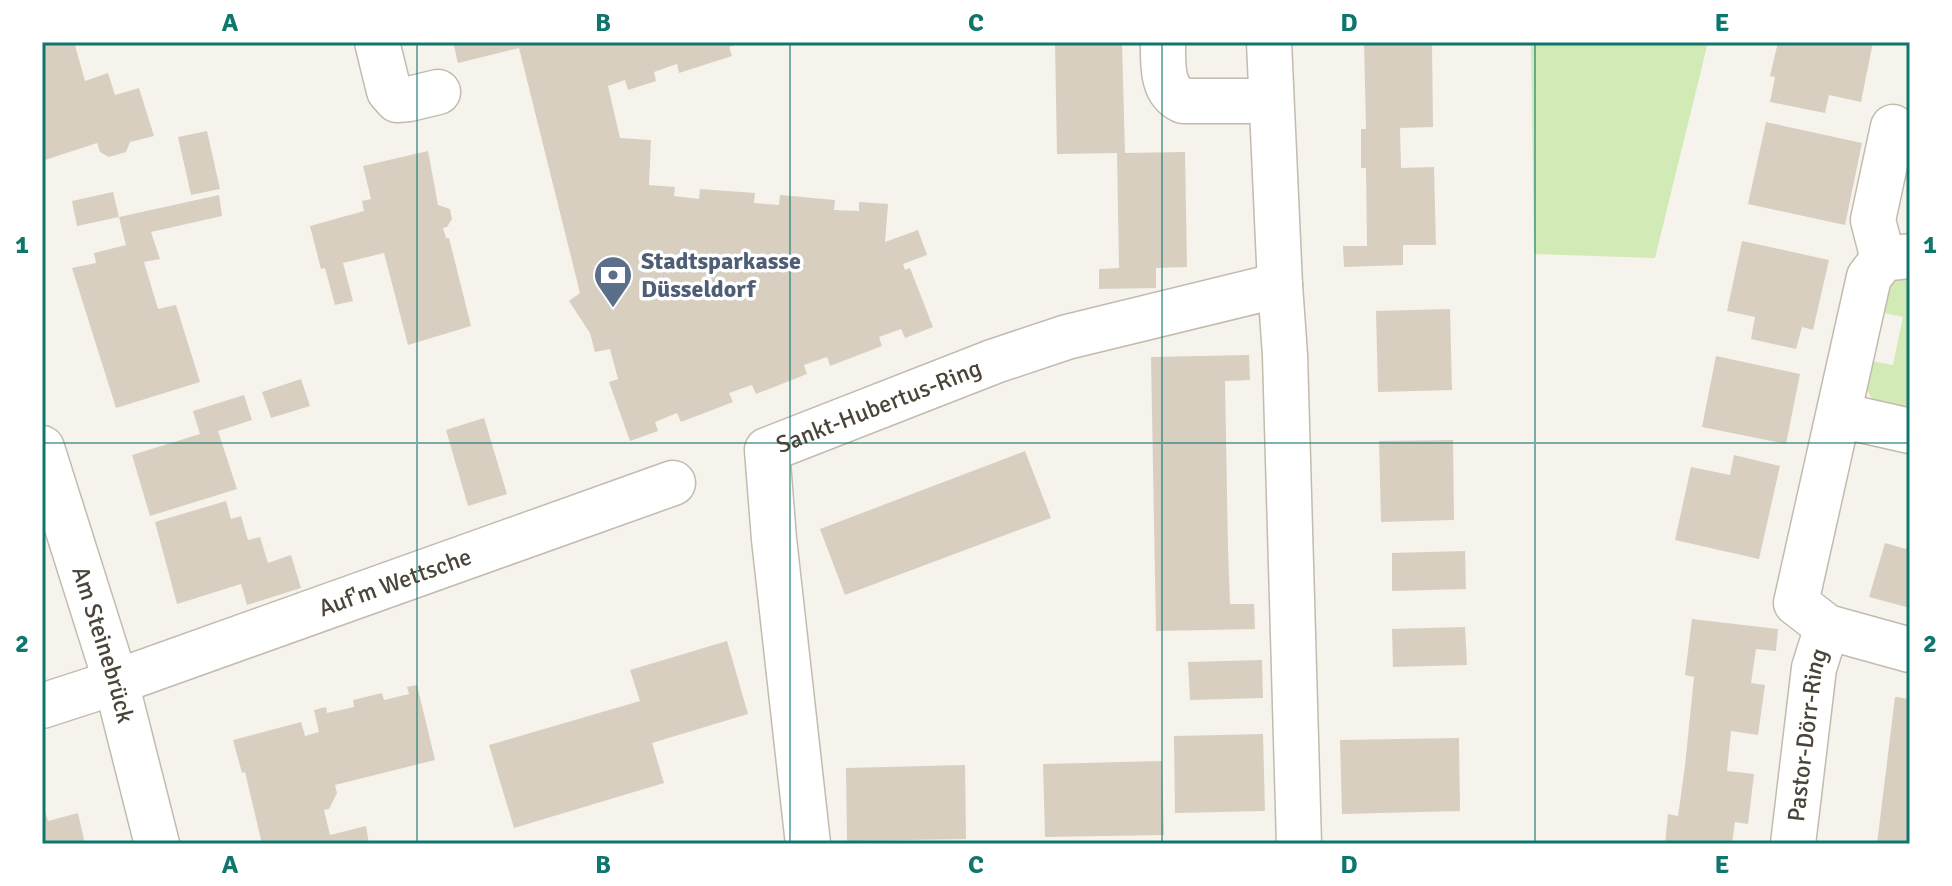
<svg xmlns="http://www.w3.org/2000/svg" width="1952" height="886" viewBox="0 0 1952 886" font-family="Signika,sans-serif">
<style>
.green{fill:#d2eab5}
.building{fill:#d8cfc1}
.lines{fill:none;stroke-linecap:round;stroke-linejoin:round}
.minor-casing{stroke:#c2bbae;stroke-width:47}
.minor{stroke:#fff;stroke-width:44}
.grid{fill:none;stroke:#0f766e;stroke-width:2;stroke-opacity:0.55}
.labels{text-anchor:middle;dominant-baseline:central;stroke-width:7;stroke-linejoin:round;paint-order:stroke}
.service-label{font-size:24px;font-weight:bold;fill:#4e5e75;stroke:#fff;text-anchor:start}
.street-label{font-size:24px;fill:#4b4439;stroke:#fff}
.neatline{fill:none;stroke:#0f766e;stroke-width:3}
.grid-label{font-size:26px;text-anchor:middle;font-weight:bold;fill:#0f766e}
</style>
<rect width="100%" height="100%" fill="#f6f3ec"/>
<!-- green -->
<path class="green" d="M1531,42h177l-53,216 -121,-4z
M1910,276v136c-40,-10 -45,-9 -45,-52l28,5 10,-48 -28,-6c10,-22 10,-30 35,-35z"/>
<!-- building -->
<path class="building" d="M42,42h32l11,39 23,-8 7,22 24,-7 15,48 -24,6 -4,10 -17,5 -9,-5 -3,-9 -55,18z
M453,42h290l-14,5 3,9 -53,17 -2,-9 -23,8 2,9 -28,9 -3,-10 -17,6 12,52 31,2 -2,45 26,2 -1,9 25,3 1,-10 55,4 -1,10 25,2 1,-10 55,5 -1,10 25,1v-9l29,2 -3,38 33,-12 9,25 -24,9 2,6 5,-2 23,59 -28,11 -4,-9 -22,8 3,9 -52,20 -3,-9 -23,8 3,9 -51,20 -4,-9 -23,8 4,9 -52,20 -4,-9 -22,9 3,9 -28,10 -21,-59 9,-3 -8,-30 -15,3 -5,-19 -21,-32 11,-8 -61,-245 -61,15z
M1055,42h67l3,111 60,-1 2,115 -31,1v20l-57,1v-20l20,-1 -2,-115 -60,1z
M1364,42h68l1,85 -33,1 1,40 33,-1 2,78h-33v20l-59,2 -1,-21h24l-1,-78h-5v-39h5z
M1778,42h95l-12,60 -32,-7 -4,18 -55,-11 5,-25 -5,-1z
M1766,122l96,21 -17,82 -97,-21z
M207,131l13,58 -29,6 -13,-58z
M428,151l10,54 12,4 2,10 -5,8 -4,1 3,10h3l22,88 -63,19 -24,-92 -41,10 10,38 -18,4 -10,-37 -4,1 -11,-43 54,-15 -2,-10 9,-2 -8,-33z
M113,192l6,25 -42,9 -5,-25z
M219,195l3,21 -71,16 9,27 -16,3 14,47 18,-4 24,77 -84,26 -44,-140 24,-5 -2,-10 32,-8 -7,-28z
M1742,241l87,19 -16,70 -11,-3 -6,22 -45,-10 4,-22 -28,-6z
M1450,309l2,81 -74,2 -2,-81z
M1249,355l1,25 -25,1 3,168 2,55h24l1,25 -99,2 -5,-274z
M1716,356l84,18 -14,70 -84,-17z
M301,379l9,27 -39,12 -9,-26z
M244,395l8,25 -34,11 19,58 -87,27 -18,-61 68,-21 -7,-23z
M484,418l23,76 -39,12 -22,-76z
M1453,440l1,80 -73,2 -2,-81z
M1025,451l26,67 -206,77 -25,-66z
M1734,455l46,11 -21,93 -84,-19 16,-73 39,8z
M226,501l5,18 10,-3 7,24 12,-3 8,26 23,-8 10,33 -54,17 -6,-21 -64,20 -22,-82z
M1910,538v70l-41,-11 16,-54 21,6z
M1465,551l1,38 -74,2v-38z
M1692,619l86,10 -2,22 -20,-2 -5,34 14,2 -7,50 -27,-4 -4,40 27,3 -6,50 -13,-2 -3,22h-67l3,-30 10,2 7,-50 9,-89 -9,-2z
M1465,627l2,38 -74,2 -1,-38z
M727,641l21,73 -96,29 12,40 -150,45 -25,-83 151,-44 -10,-31z
M1262,660l1,38 -73,2 -2,-38z
M417,685l18,75 -100,25 2,8 -8,16 -5,1 6,25 36,-9 3,18h-107l-17,-72 -3,1 -9,-33 68,-18 4,14 14,-4 -5,-22 12,-3 1,6 27,-6 -1,-7 29,-7 2,7 25,-6 -2,-7z
M1895,697l15,2v145h-33z
M1263,734l2,77 -90,2 -1,-77z
M1459,738l1,73 -118,3 -2,-74z
M1162,761l2,74 -119,2 -2,-73z
M965,765l1,74 -119,2 -1,-73z
M43,804l5,17 30,-8 7,31h-43z"/>
<g class="lines">
<defs>
<g id="minor">
<path d="M377,42l12,49 8,9 12,-1 29,-7"/>
<path d="M1163,42c0,22 -2,49 20,59h88"/>
<path d="M1269,42l11,243"/>
<path d="M1910,256l-27,3 -14,18 -73,326 31,24 83,23"/>
<path d="M1883,259l-10,-39 20,-93"/>
<path d="M1839,415l71,16"/>
<path id="s1" d="M42,448l74,234 41,162"/>
<path id="s2" d="M42,706l74,-24 557,-199"/>
<path id="s3" d="M808,844l-34,-305 -7,-89 228,-89 72,-24 213,-52 5,70 14,489"/>
<path id="s4" d="M1793,844l21,-176 13,-41"/>
</g>
</defs>
<!-- minor casing -->
<use href="#minor" class="minor-casing"/>
<!-- minor -->
<use href="#minor" class="minor"/>
</g>
<!-- grid -->
<path class="grid" d="M417,42v802M790,42v802M1162,42v802M1535,42v802M42,443h1868"/>
<!-- icons -->
<defs>
<symbol id="bank-pin" viewBox="-11 -11 22 30"><path d="M0 17L-7.5 6A9.5 9.5 0 1 1 7.5 6Z" fill="#5c6f8a" stroke="#fff"/><path d="M-6-4H6V4H-6ZM0-2.3a2.3 2.3 0 1 0 0 4.6a2.3 2.3 0 1 0 0-4.6Z" fill="#fff"/></symbol>
</defs>
<g fill-rule="evenodd">
<use href="#bank-pin" x="591" y="253" width="44" height="60"/>
</g>
<g class="labels">
<!-- service labels -->
<g class="service-label">
<text x="641" y="261">Stadtsparkasse<tspan x="641" dy="28">Düsseldorf</tspan></text>
</g>
<!-- street labels -->
<g class="street-label">
<text stroke="none"><textPath href="#s3" startOffset="516">Sankt-Hubertus-Ring</textPath></text>
<text stroke="none"><textPath href="#s2" startOffset="374">Auf'm Wettsche</textPath></text>
<text stroke="none"><textPath href="#s1" startOffset="206">Am Steinebrück</textPath></text>
<text stroke="none"><textPath href="#s4" startOffset="110">Pastor-Dörr-Ring</textPath></text>
</g>
</g>
<!-- border -->
<rect width="1952" height="886" fill="none" stroke="#ffffff" stroke-width="88"/>
<rect x="44" y="44" width="1864" height="798" class="neatline"/>
<g class="grid-label">
<text x="230" y="31">A</text>
<text x="603" y="31">B</text>
<text x="976" y="31">C</text>
<text x="1349" y="31">D</text>
<text x="1722" y="31">E</text>
<text x="22" y="253">1</text>
<text x="1930" y="253">1</text>
<text x="22" y="652">2</text>
<text x="1930" y="652">2</text>
<text x="230" y="873">A</text>
<text x="603" y="873">B</text>
<text x="976" y="873">C</text>
<text x="1349" y="873">D</text>
<text x="1722" y="873">E</text>
</g>
</svg>
